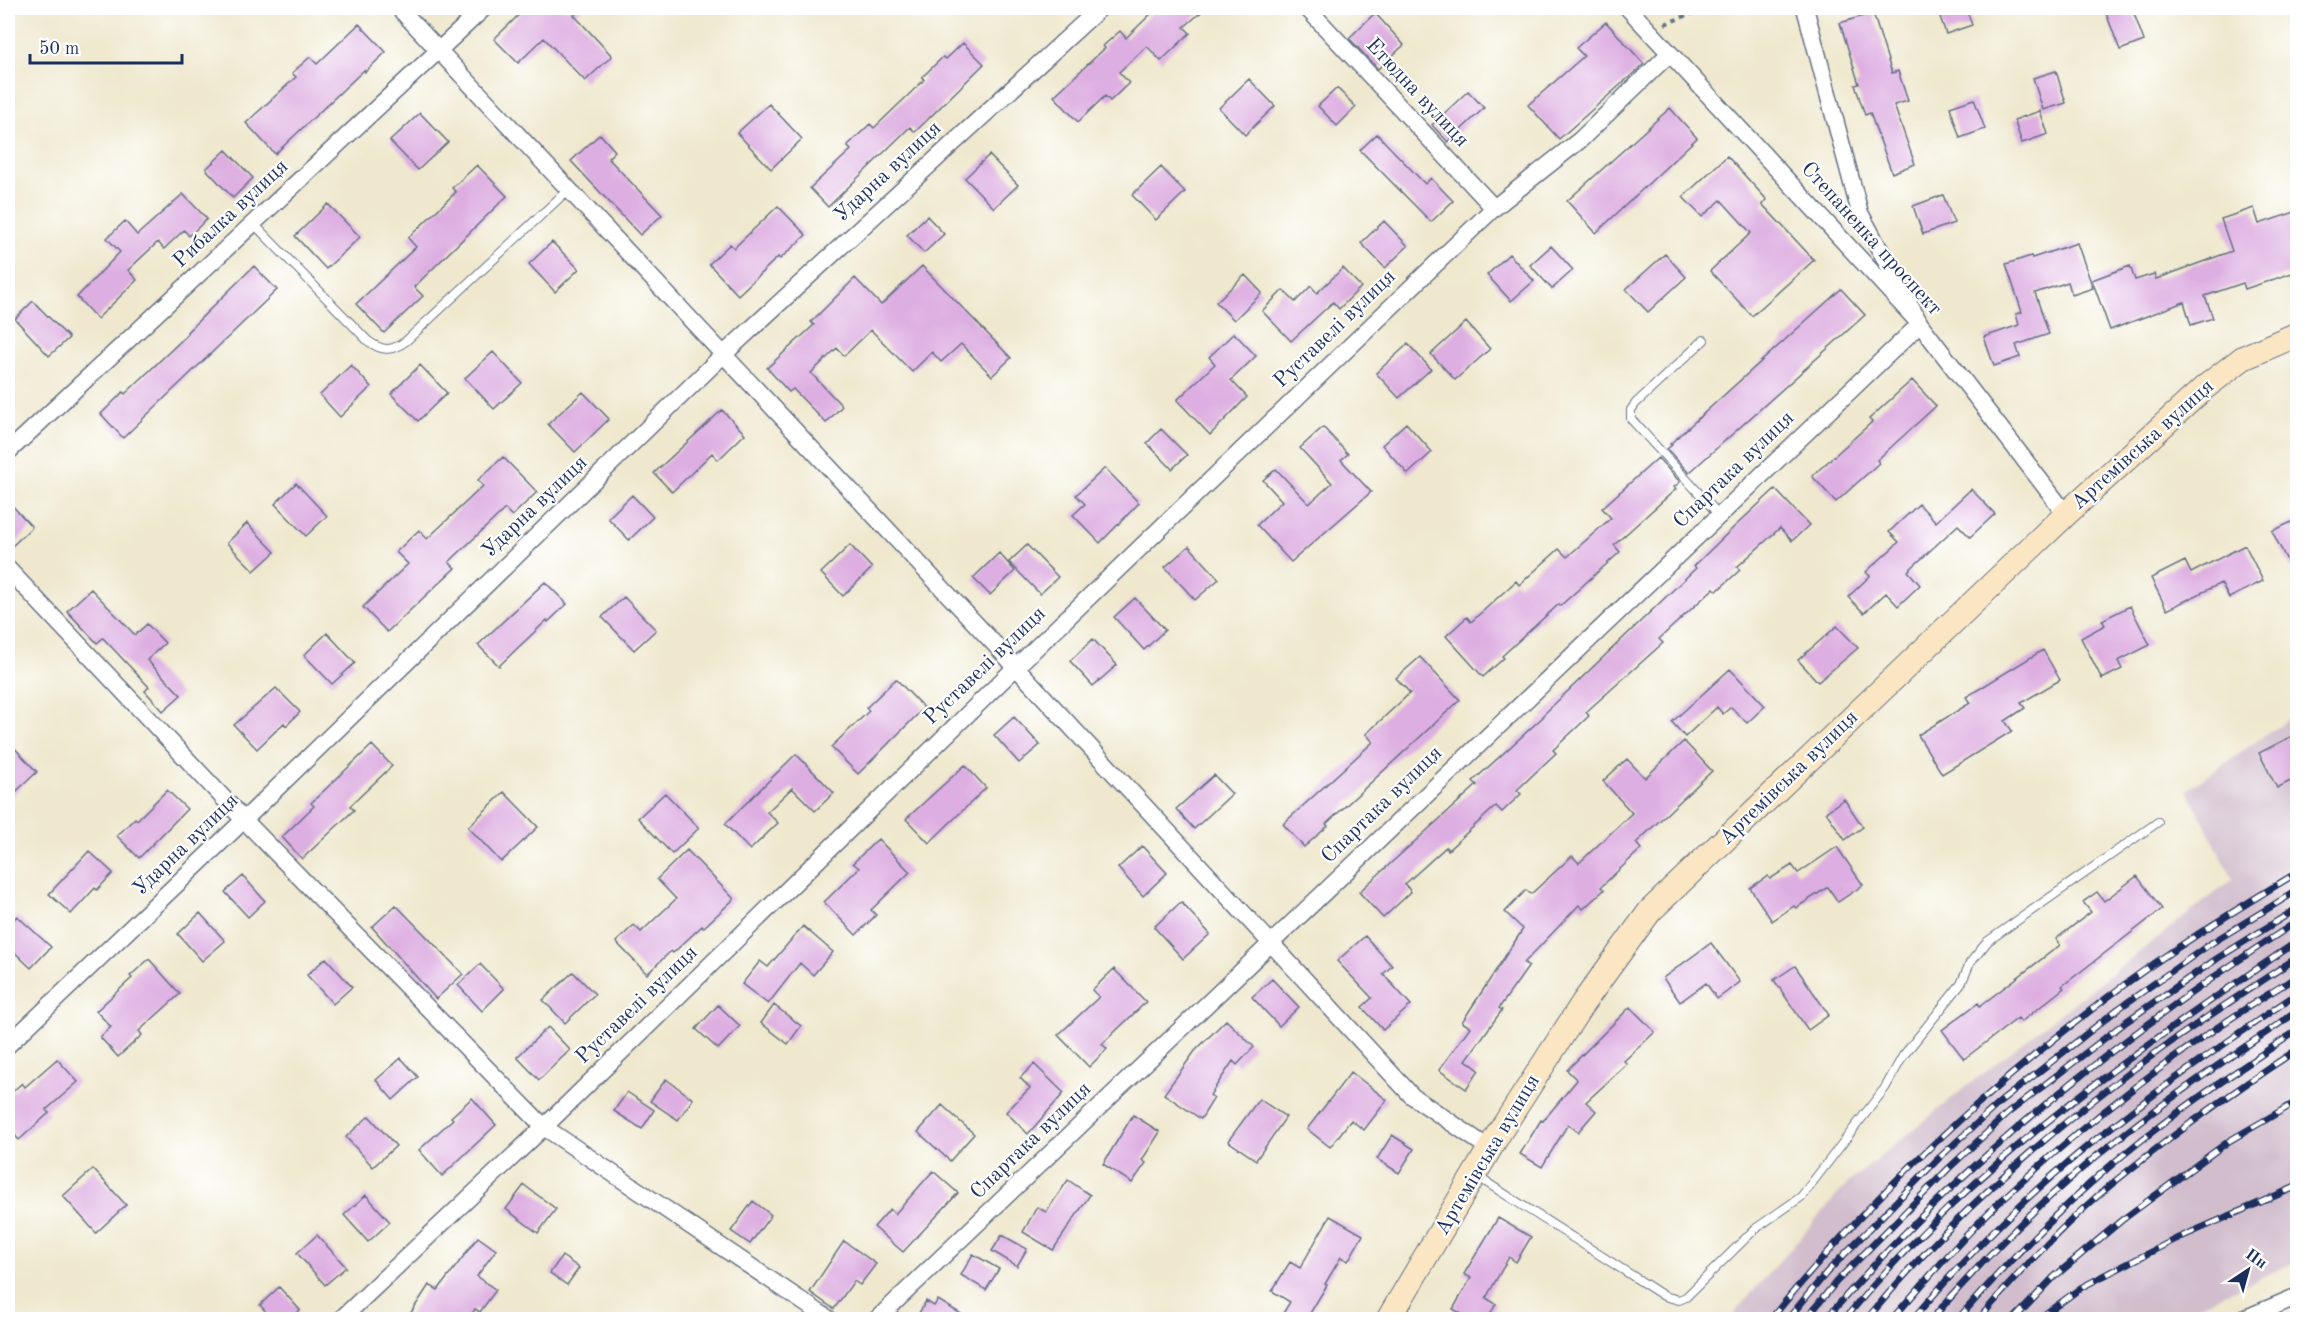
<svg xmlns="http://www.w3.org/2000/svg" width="2305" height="1327" viewBox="0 0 2305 1327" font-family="'Old Standard TT',serif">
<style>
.industrial{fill:#d1bdcc}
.building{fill:#ddaee1}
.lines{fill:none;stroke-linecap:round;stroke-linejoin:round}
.lane-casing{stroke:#657085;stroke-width:10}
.street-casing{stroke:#657085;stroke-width:19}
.secondary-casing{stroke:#657085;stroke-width:26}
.path{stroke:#657085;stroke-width:4;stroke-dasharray:4.5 4.5;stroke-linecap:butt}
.lane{stroke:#fff;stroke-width:8}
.street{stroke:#fff;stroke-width:16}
.secondary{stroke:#fbe6c3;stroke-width:24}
.rail-casing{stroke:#1b2f5e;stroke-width:7}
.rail{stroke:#fff;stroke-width:4.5;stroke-dasharray:14;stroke-linecap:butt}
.labels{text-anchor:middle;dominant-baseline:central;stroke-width:4.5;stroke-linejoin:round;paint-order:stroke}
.street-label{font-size:21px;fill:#1b2f5e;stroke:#fff}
</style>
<rect width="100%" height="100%" fill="#fff"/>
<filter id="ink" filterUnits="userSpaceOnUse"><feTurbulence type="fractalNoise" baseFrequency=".0167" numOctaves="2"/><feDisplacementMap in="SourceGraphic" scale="12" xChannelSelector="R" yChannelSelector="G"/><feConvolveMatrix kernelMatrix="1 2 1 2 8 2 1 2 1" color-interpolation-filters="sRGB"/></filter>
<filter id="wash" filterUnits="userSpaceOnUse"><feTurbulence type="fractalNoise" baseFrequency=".008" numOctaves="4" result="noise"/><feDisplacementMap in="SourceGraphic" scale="24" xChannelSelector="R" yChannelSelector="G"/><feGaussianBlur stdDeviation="1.35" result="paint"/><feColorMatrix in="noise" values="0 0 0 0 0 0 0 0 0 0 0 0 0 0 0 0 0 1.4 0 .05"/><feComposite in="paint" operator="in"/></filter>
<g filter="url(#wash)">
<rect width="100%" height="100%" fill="#efe8ce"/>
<!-- industrial -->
<path class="industrial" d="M2297,713v548l-128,58 -439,1 10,-14 108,-123 114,-93 271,-211 -46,-89z"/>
<g id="blocks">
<!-- building -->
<path class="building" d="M526,8h57l-9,7 38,41 -27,25 -41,-43 -26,25 -24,-24z
M1157,8h49l-22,19 6,6 -29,28 -14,-15 -28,26 10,11 -19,18 -5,-5 -27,26 -24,-26 51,-48 -2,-2 17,-15 6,7z
M1937,8h29l6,17 -26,9z
M2104,8h28l12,33 -24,9z
M1375,13l29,32 -26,24 -29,-31z
M1873,13l19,60 6,-2 10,30 -14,4 21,59 -23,9 -22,-60 -5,2 -10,-30 4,-1 -19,-61z
M1606,22l38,42 -85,75 -31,-34 56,-49 -8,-8z
M359,24l27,28 -21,20 -1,-2 -89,84 -29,-31 50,-46 -4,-4 18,-16 7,7z
M963,43l21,21 -69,68 -5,-5 -82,80 -18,-19 41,-38 -4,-4 23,-22 4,4 50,-48 -2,-3 21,-20 3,2z
M2056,71l10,32 -23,7 -10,-32z
M1249,79l26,27 -30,29 -26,-27z
M1337,88l19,19 -19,19 -19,-20z
M1468,91l16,17 -36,34 -16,-17z
M1974,99l11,30 -25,9 -10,-31z
M769,104l33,35 -31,30 -34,-36z
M1670,108l27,30 -101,95 -29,-32z
M2040,111l8,23 -26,9 -8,-23z
M420,113l28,29 -30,28 -28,-29z
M600,134l15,17 -7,7 54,57 -22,20 -69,-74z
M1377,134l48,50 6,-6 22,23 -22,21 -71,-72z
M226,150l27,28 -20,20 -27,-29z
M989,155l29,30 -24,23 -29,-30z
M1727,156l40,44 -5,4 52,56 -62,56 -42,-45 41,-38 -30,-33 -19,17 -19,-20z
M477,165l30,31 -93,91 9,9 -39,37 -28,-29 60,-57 -8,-9 48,-46 -4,-4z
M1161,167l24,25 -29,28 -24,-25z
M183,194l24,25 -18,17 -5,-6 -20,19 -6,-7 -30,28 9,10 -40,39 -20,-22 43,-45 -13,-14 18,-17 12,14z
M1943,195l11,28 -31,11 -10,-28z
M328,204l32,33 -34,32 -31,-33z
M778,206l28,29 -26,24 -2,-2 -40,38 -29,-31 21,-20 4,4z
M2254,208l5,16 39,-13v60l-53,18 -2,-6 -38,13 8,22 -22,7 -7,-23 -74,28 -18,-50 38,-14 5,14 19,-6 2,5 76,-28 -11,-32z
M927,216l17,18 -20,19 -17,-18z
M1384,221l24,25 -23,22 -24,-25z
M552,242l27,27 -24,23 -26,-28z
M2077,243l16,45 -21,7 -4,-13 -33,11 14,41 -33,11 4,12 -26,9 -10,-29 35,-12 -3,-11 6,-2 -16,-48 25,-8 1,2z
M1551,246l22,24 -21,19 -22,-24z
M1509,254l25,27 -23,20 -24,-26z
M1665,254l21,23 -38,35 -22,-23z
M254,266l23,24 -154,148 -22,-24 22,-22 2,2 63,-60 -1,-2z
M922,266l89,92 -19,18 -31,-32 -20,18 -9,-10 -20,20 -41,-42 -27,26 -7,-8 -26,25 31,33 -16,17 -33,-34 -4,3 -22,-24 47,-43 -3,-3 44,-44 26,27z
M1343,268l18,19 -22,22 -6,-7 -42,39 -29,-30 21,-21 12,12 16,-16 6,7z
M1245,275l17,18 -28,27 -18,-18z
M1841,289l24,26 -176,158 -22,-24 5,-4 -2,-1z
M33,301l36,37 -20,18 -34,-37z
M1466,322l24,27 -35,31 -24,-26z
M1234,333l22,23 -25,24 16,17 -37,38 -33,-35 38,-36 -6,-7z
M1408,344l23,25 -32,29 -23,-25z
M493,352l29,31 -28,26 -29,-31z
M351,365l20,22 -31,30 -20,-22z
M420,365l27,28 -29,28 -27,-27z
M1912,380l24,26 -59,54 2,3 -43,39 -24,-26 60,-54 -3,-3z
M583,392l26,27 -34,33 -27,-28z
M722,410l23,24 -27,26 -6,-7 -40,39 -18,-19z
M1406,423l26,29 -24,22 -26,-29z
M1323,427l25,27 -7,6 30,32 -80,70 -34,-37 25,-24 -19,-21 13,-11 33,35 23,-21 -32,-35z
M1161,429l26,26 -15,14 -25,-26z
M503,457l34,35 -25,24 -7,-7 -56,53 6,6 -68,64 -24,-25 45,-43 -12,-12 23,-22 8,9 56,-53 -5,-6z
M1658,458l22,24 -6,5 2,2 -62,56 6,7 -60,54 -1,-2 -57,52 2,2 -21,19 -37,-41 21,-19 4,5 45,-41 3,4 40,-36 8,8 44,-39 -9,-10z
M1105,468l34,35 -39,40 -27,-28 12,-11 -9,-9z
M296,483l31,33 -21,20 -31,-32z
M1775,489l34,36 -17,16 -12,-13 -43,39 3,3 -23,21 -3,-3 -55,51 4,4 -77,69 3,4 -36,34 3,3 -39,37 4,4 -19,18 -6,-6 -48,44 -2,-3 -41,37 6,8 -28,26 -24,-26 118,-107 -4,-4 70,-64 -1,-1 154,-148 -2,-2 38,-37z
M1971,489l24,25 -25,23 -12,-12 -50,46 12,14 -22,21 -12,-13 -22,20 -16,-16 22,-21 -4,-4 33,-30 -10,-10 30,-28 17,18z
M632,495l21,22 -24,23 -21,-22z
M8,501l24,26 -24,23z
M2298,519v63l-26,-51z
M247,523l28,29 -21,19 -27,-28z
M850,545l22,23 -29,28 -22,-23z
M1027,545l31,32 -18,17 -31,-32z
M2245,545l18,36 -34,17 -8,-15 -54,27 -16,-32 34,-17 6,12z
M1189,546l30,33 -24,21 -30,-33z
M999,553l16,18 -25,24 -17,-17z
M545,582l22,22 -19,18 -1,-2 -48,46 -21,-21z
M91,589l44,46 12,-11 18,19 -18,17 34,35 -18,16 -18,-20 4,-4 -46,-49 -6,5 -30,-32z
M624,597l32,33 -22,20 -32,-33z
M1135,598l30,32 -21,20 -30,-33z
M2130,606l20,39 -32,16 4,8 -20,10 -21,-41 24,-13 -3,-5z
M1837,626l21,22 -40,34 -20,-22z
M327,633l28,30 -23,21 -28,-29z
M1093,639l24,26 -24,21 -23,-25z
M2043,650l17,30 -39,23 4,5 -20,13 7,10 -70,43 -24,-39 52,-32 -4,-6z
M1420,657l40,43 -134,124 2,2 -24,21 -21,-23 90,-82 -7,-8 44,-41 -14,-15z
M1730,669l35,37 -18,17 -16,-16 -8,7 -6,-7 -32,30 -13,-15z
M896,679l28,29 -66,66 -27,-27 38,-36 -3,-3z
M276,688l24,24 -14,14 -2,-3 -27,26 -23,-24z
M1014,717l26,28 -21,18 -25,-28z
M2298,733v44l-21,11 -18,-35z
M8,741l29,31 -29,27z
M1684,741l28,30 -76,72 5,6 -40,38 3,3 -21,19 -4,-4 -55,58 5,3 -30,42 3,2 -36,50 13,10 -13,19 -27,-19 31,-43 -8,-5 61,-93 -18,-17 21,-22 5,4 41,-38 7,7 53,-50 -29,-32 24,-22 18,19z
M372,745l20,21 -42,40 4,4 -52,49 -20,-22 32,-31 -3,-3z
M796,754l38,39 -19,18 -23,-23 -25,24 11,11 -28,27 -25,-26z
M965,765l21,23 -57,55 -23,-24z
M1214,775l18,19 -38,35 -18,-20z
M167,790l20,19 -48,49 -22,-22 18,-18 2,2z
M504,792l34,35 -37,35 -33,-35z
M665,793l34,35 -27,26 -34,-36z
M1844,799l19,28 -18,13 -19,-28z
M878,839l32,33 -39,38 5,5 -20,20 -32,-33 35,-34 -6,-5z
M1142,846l25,27 -24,23 -25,-28z
M1837,847l26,38 -25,17 -10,-15 -32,21 -2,-2 -22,15 -22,-33 18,-12 2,3 22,-14 6,8z
M687,850l47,49 -31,29 -1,-2 -29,27 -2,-2 -24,23 -31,-32 18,-17 7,7 35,-33 -19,-20z
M89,851l24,22 -16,17 -2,-2 -24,26 -22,-20z
M243,876l22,25 -17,16 -23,-25z
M2137,876l25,33 -100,77 2,2 -43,34 -3,-4 -54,41 -22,-29 36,-27 2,3 80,-61 -4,-6 35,-27 -8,-10 14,-10 7,9z
M1181,902l29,32 -27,25 -29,-32z
M396,905l67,69 -27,25 -64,-72z
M200,913l25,28 -23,20 -24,-27z
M17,916l34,31 -20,21 -23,-22v-20z
M803,926l30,26 -20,23 -13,-12 -32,41 -26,-20 18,-23 8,6z
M1365,936l27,30 -9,8 28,31 -28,25 -21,-23 10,-9 -35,-37z
M1711,943l29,39 -23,17 -11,-16 -26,19 -17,-24z
M326,958l26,29 -19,17 -26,-29z
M149,959l31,35 -41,37 3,4 -24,22 -18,-20 11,-10 -15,-16 36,-33 -2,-2z
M480,964l24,25 -22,22 -24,-26z
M1795,966l34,49 -21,15 -34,-50z
M1114,969l32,33 -44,42 5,5 -18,18 -31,-32 41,-38 -7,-7z
M573,972l22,22 -30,29 -22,-23z
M1272,979l27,28 -20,19 -27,-29z
M718,1005l22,21 -22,23 -22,-20z
M774,1005l27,21 -13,18 -27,-21z
M1630,1007l25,25 -31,29 3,3 -41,38 10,9 -18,21 -10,-8 -26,43 -22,-13 21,-34 2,1 34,-41 -10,-10z
M1226,1020l28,27 -17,18 -4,-4 -23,34 4,3 -13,21 -37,-25 31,-43z
M548,1027l22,23 -31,30 -22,-23z
M401,1058l17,19 -25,23 -17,-20z
M57,1059l21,23 -32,28 3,3 -30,27 -11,-13v-31l14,-13 3,4z
M1034,1064l30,29 -36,41 -22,-22 24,-24 -10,-10z
M1351,1072l36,28 -23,30 -13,-10 -21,27 -23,-18z
M666,1079l27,20 -15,21 -28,-19z
M627,1092l27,18 -12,19 -28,-18z
M472,1098l24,27 -54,51 -23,-26 34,-31 -2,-2z
M1259,1099l27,18 -30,43 -28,-19z
M942,1105l32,29 -24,27 -32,-29z
M1133,1115l27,17 -18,28 4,3 -14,20 -29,-19z
M369,1116l27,30 -23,21 -27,-30z
M1392,1135l22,14 -15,24 -22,-14z
M93,1169l33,36 -30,28 -33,-37z
M933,1171l25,22 -55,59 -29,-25 16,-18 5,5z
M1068,1180l22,15 -37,55 -30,-18 14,-25 9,5z
M524,1185l32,24 -18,24 -32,-24z
M366,1195l24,27 -22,20 -24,-27z
M753,1201l18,14 -21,29 -19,-13z
M1330,1216l33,19 -15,26 -7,-4 -16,27 2,1 -21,35h-27l11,-18 -18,-11 18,-29 10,6z
M1498,1218l33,19 -15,25 -7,-5 -23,41 10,6 -9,16h-16l-18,-11 18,-31 -7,-4z
M317,1235l29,32 -21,18 -28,-32z
M1002,1235l25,14 -10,17 -25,-15z
M478,1237l18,13 -19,26 19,14 -16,22 -5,-3 -7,11h-62l23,-35 9,5z
M844,1241l32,23 -16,21 -6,-4 -20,28 -24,-17z
M973,1254l26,15 -13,21 -25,-15z
M562,1256l17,12 -12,17 -17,-12z
M279,1287l21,23 -10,10h-17l-13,-15z
M938,1300l33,20h-56l11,-19 8,5z"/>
</g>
</g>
<g filter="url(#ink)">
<use href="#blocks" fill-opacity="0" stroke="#657085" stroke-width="1.5"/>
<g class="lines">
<defs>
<path id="lane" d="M254,224l114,117c15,11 24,10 38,0l163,-152
M1704,340l-68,63 -5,7v9l88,96
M1475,1175l189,121 15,4 7,-3 69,-68 46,-32 84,-109 18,-32 58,-72 9,-21 18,-22 170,-119"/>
<path id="street" d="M399,8l617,659 396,429 78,53
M1307,8l187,200
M1628,8l292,316 146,190
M8,452l476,-444
M8,569l236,251 300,307 286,193
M8,1045l236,-225 480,-466 376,-346
M340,1320l204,-193 472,-460 478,-459 86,-68 89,-86
M876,1320l1044,-996 -60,-111 -55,-205
M2241,1320l57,-24"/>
<path id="secondary" d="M1388,1320l111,-187 84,-130 67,-92 416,-397 138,-126 39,-30 55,-24"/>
</defs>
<!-- lane casing -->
<use href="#lane" class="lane-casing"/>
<!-- street casing -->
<use href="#street" class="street-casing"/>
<!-- secondary casing -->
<use href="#secondary" class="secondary-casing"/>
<!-- path -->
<path class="path" d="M1665,24l41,-16"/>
<!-- lane -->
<use href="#lane" class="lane"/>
<!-- street -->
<use href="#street" class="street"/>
<!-- secondary -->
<use href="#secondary" class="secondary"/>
<defs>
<path id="rail" d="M1770,1320c98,-121 214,-229 338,-323 60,-46 125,-85 190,-125
M1787,1320l40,-48 112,-114 60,-55 119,-94 92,-65 88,-54
M1805,1320l31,-38 113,-114 59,-55 119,-92 91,-63 80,-50
M1825,1320c135,-158 299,-287 473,-399
M1844,1320c125,-154 291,-269 454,-379
M1866,1320c85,-103 187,-193 295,-271 45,-32 91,-62 137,-92
M1891,1320c37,-42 74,-86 115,-124 89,-82 188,-158 292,-220
M1912,1320c33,-39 67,-76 103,-110 86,-82 185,-150 283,-217
M1931,1320c49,-58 104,-113 162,-161 65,-54 135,-101 205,-148
M1957,1320c45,-52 93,-102 145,-147 60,-53 129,-98 196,-143
M1978,1320c41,-48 86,-97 135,-137 59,-48 121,-92 185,-134
M2013,1320l41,-43 68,-57 107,-79 69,-40
M2037,1320l45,-33 94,-48 122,-53"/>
</defs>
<!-- rail casing -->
<use href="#rail" class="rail-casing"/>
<!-- rail -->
<use href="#rail" class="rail"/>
</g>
</g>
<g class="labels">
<!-- street labels -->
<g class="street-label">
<text transform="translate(1417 93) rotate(47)">Етюдна вулиця</text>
<text transform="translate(888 172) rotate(-43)">Ударна вулиця</text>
<text transform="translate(231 214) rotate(-43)">Рибалка вулиця</text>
<text transform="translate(1871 239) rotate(48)">Степаненка проспект</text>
<text transform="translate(1335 329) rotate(-44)">Руставелі вулиця</text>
<text transform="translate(2143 445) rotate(-42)">Артемівська вулиця</text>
<text transform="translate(1734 470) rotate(-44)">Спартака вулиця</text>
<text transform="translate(535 507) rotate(-44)">Ударна вулиця</text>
<text transform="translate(985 666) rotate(-44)">Руставелі вулиця</text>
<text transform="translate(1789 778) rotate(-44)">Артемівська вулиця</text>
<text transform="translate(1382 805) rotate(-44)">Спартака вулиця</text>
<text transform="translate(186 845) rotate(-44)">Ударна вулиця</text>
<text transform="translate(637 1005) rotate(-44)">Руставелі вулиця</text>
<text transform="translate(1031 1141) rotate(-44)">Спартака вулиця</text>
<text transform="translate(1488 1155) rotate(-59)">Артемівська вулиця</text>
</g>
</g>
<!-- margin -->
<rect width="2305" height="1327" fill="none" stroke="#fff" stroke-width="30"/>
<!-- north arrow -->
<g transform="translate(2248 1270) rotate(36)" stroke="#ffffff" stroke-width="4.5" paint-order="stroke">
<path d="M0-4.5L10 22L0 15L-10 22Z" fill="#1b2f5e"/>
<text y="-9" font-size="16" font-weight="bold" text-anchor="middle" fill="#1b2f5e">Пн</text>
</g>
<!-- scale -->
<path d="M30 54v9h152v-9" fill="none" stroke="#1b2f5e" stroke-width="3"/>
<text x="39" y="54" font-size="18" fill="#1b2f5e" stroke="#ffffff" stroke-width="4.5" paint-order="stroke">50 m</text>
</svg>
